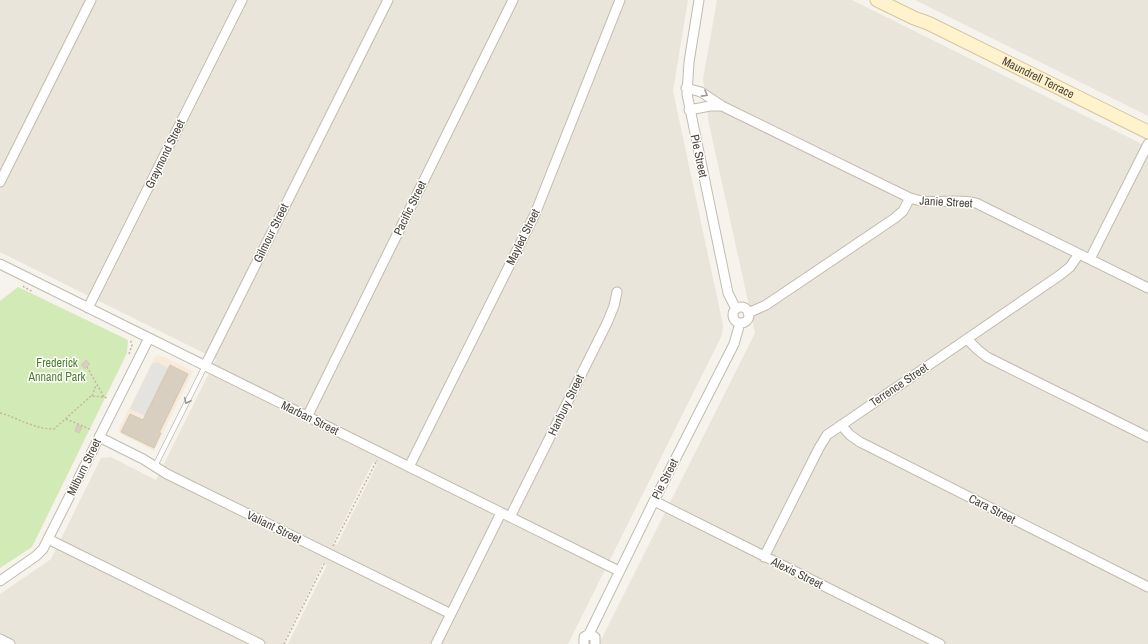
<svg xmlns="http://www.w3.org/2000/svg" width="1148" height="644" viewBox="0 0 1148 644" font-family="'Archivo Narrow',sans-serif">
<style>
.residential{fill:#eae5da;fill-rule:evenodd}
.commercial{fill:#f7ead8}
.green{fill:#d2eab5}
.parking{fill:#e5e3e0}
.building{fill:#d8cfc1;stroke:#d3c7b4}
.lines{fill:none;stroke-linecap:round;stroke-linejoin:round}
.lane-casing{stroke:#c2bbae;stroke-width:6}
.street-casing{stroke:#c2bbae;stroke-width:11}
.secondary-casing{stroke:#d6c79b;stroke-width:15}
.path{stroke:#c4b79f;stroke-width:1.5;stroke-dasharray:2 2;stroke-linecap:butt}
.lane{stroke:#fff;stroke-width:4.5}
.street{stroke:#fff;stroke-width:9}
.secondary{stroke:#fff3cd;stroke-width:13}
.oneway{stroke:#9c9892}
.labels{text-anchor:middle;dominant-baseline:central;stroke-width:3;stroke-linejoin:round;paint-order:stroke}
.street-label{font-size:12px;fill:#4b4439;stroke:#fff}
.park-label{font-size:12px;fill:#4a7f2a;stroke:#fff}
</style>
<rect width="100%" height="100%" fill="#f6f3ec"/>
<!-- residential -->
<path class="residential" d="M0,0h688l-15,91 50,234 -1,10 -154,309h-280l39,-79 -4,-2 -40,81h-283v-50l51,-35 50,-101 10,-1 45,23 60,-121 -216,-107zM373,462l4,2 -40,81 -4,-2z
M717,0h135l296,147v497h-549l156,-311 -46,-209 -6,-45z
M915,0h233v116z"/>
<!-- commercial -->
<path class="commercial" d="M158,355l4,1 31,15 -39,80 -29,-15 -5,-3 -1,-4 35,-71z"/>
<!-- green -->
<path class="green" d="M18,287l110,53 -1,13 -95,194 -32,21v-267z"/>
<!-- parking -->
<path class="parking" d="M157,362l11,6 -23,48 -15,-7 22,-45z"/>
<!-- building -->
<path class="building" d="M86,360l4,4 -5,5 -4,-4z
M170,365l18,9 -29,59h2l-7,15 -33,-16 9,-18 13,6z
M77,425l5,2 -3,6 -4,-2z"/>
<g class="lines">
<defs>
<path id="lane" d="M155,466l50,-100"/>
<path id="street" d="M699,0l-10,62 -2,32 41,199 8,16
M686,88l15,4 21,14 188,92c22,8 44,-1 66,5l172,85
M689,110l21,-4h12
M0,182l91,-182
M1090,259l58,-115
M0,264l619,307
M733 315a8 8 0 1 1 16 0a8 8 0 1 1-16 0Z
M88,308l154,-308
M748,313l18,-8 129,-87 8,-7 7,-13
M967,339l11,11 9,7 161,80
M205,366l183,-366
M307,417l206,-417
M841,425l9,10 10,7 288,145
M99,437l44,22 24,15 284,140
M409,467l126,-253 85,-214
M654,501l286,143
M510,517l97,-194 7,-17 3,-14
M48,539l212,105
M764,557l55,-109 8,-13 233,-160 10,-8 9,-13
M0,581l36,-25 7,-7 106,-211
M589,634l65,-133 80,-157 6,-21
M0,639l10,5
M436,644l65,-131
M584,644v-7l5,-3 6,3v7"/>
<g id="secondary">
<path id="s1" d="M877,0l37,18 14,5 220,109"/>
</g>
</defs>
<!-- lane casing -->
<use href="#lane" class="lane-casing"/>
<!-- street casing -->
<use href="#street" class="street-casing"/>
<!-- secondary casing -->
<use href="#secondary" class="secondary-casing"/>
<!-- path -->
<path class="path" d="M23,286l1,1 9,5
M129,354l3,-9 -2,-6
M87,367l17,30
M92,396l4,-11
M0,413c19,5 33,16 54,16l37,-33 13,1 4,1
M66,419l26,11
M333,546l44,-86
M284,644l41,-82"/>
<!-- lane -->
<use href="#lane" class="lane"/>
<!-- street -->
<use href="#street" class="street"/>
<!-- secondary -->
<use href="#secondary" class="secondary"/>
</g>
<!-- one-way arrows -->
<defs><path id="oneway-chevron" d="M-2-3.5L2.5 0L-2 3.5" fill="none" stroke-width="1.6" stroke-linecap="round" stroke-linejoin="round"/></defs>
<g class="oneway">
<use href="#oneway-chevron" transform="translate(705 94) rotate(29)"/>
<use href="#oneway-chevron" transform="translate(187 401) rotate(116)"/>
</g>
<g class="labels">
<!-- street labels -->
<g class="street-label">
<text stroke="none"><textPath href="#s1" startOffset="179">Maundrell Terrace</textPath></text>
<text transform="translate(165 154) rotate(-64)">Graymond Street</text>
<text transform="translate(699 156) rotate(78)">Pie Street</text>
<text transform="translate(946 202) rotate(3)">Janie Street</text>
<text transform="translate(410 208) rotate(-64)">Pacific Street</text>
<text transform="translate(271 233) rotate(-64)">Gilmour Street</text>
<text transform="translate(523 237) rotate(-64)">Mayled Street</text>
<text transform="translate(899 385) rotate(-34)">Terrence Street</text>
<text transform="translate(566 405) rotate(-64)">Hanbury Street</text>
<text transform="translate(310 418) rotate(26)">Marban Street</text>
<text transform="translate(84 467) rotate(-64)">Milburn Street</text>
<text transform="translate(665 479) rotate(-63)">Pie Street</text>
<text transform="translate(992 509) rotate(27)">Cara Street</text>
<text transform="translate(274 527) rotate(26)">Valiant Street</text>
<text transform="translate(797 573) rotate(26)">Alexis Street</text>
</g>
<!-- park labels -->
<g class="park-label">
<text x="57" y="363">Frederick<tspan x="57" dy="14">Annand Park</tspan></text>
</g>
</g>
</svg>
